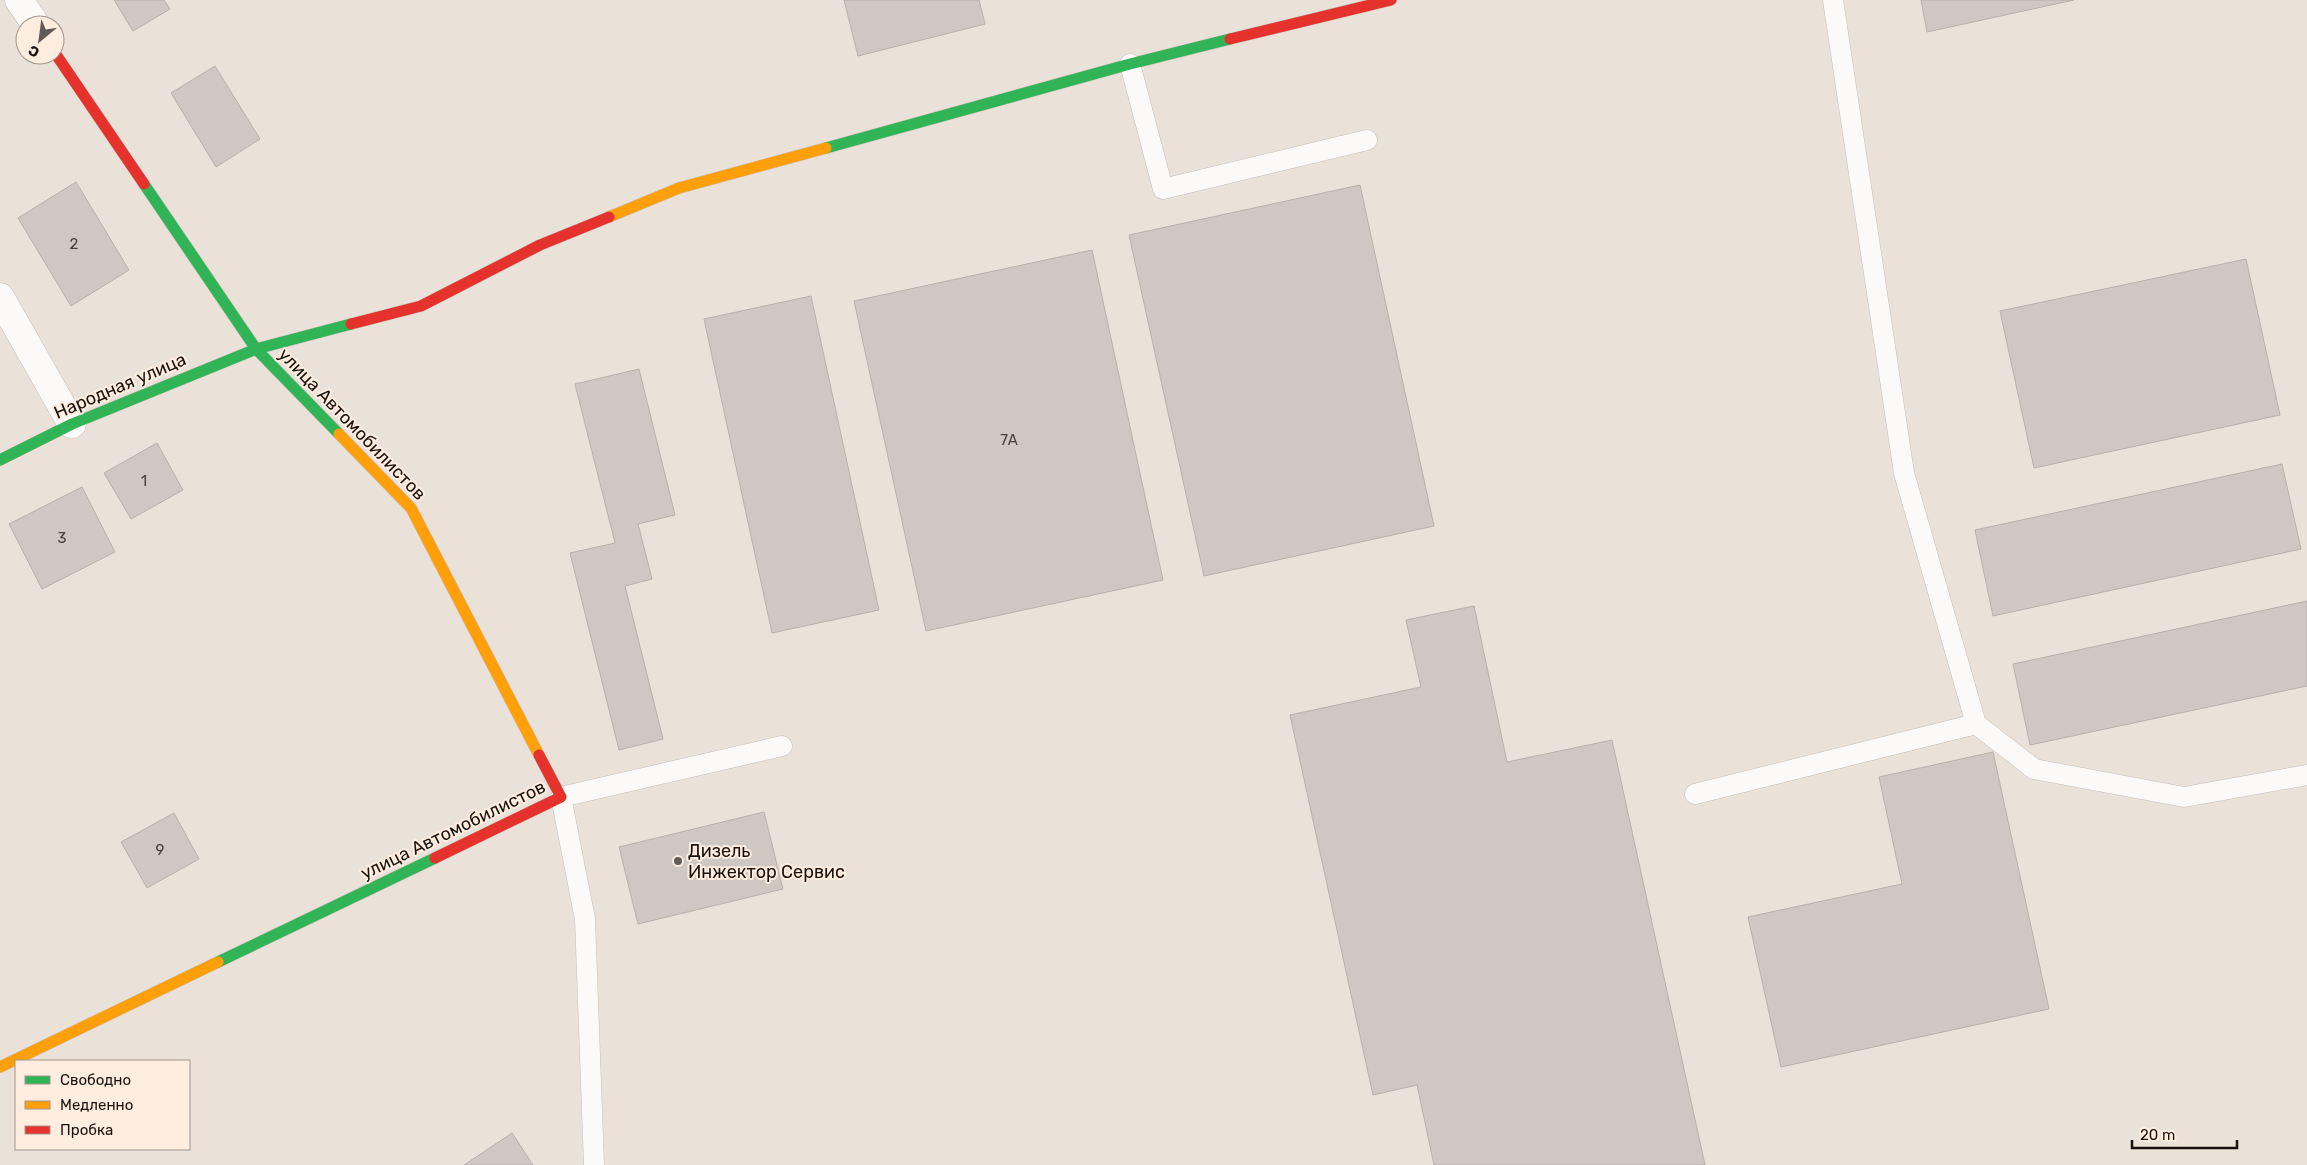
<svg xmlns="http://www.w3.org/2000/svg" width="2307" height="1165" viewBox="0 0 2307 1165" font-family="Rubik,sans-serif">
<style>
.building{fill:#cfc8c2;stroke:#b8b0aa}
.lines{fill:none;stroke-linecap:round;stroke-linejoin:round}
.lane-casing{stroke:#c6bfba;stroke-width:21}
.street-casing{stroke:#c6bfba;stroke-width:29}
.fast-casing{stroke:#c6bfba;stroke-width:12}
.slow-casing{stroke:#c6bfba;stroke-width:12}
.jam-casing{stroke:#c6bfba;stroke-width:12}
.lane{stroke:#fcfaf9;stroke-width:20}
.street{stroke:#fcfaf9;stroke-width:28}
.fast{stroke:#30b455;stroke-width:11}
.slow{stroke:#ff9f0a;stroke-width:11}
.jam{stroke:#e5322d;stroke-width:11}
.poi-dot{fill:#625a55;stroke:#ffeddf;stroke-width:2}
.labels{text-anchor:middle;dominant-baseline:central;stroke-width:4;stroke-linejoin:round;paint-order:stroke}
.number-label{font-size:15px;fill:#47403c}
.street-label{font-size:18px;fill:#18120e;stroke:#ffeddf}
.poi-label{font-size:18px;fill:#18120e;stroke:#ffeddf;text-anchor:start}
</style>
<rect width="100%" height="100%" fill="#eae1d9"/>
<!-- building -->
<path class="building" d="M114,0h50l6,9 -37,22z
M844,0h135l6,24 -127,32z
M1921,0h153l-147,32z
M215,66l45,73 -44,28 -45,-74z
M76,182l53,88 -58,36 -53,-88z
M1360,185l74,341 -230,50 -75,-341z
M1092,250l71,330 -237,51 -72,-330z
M2246,259l34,156 -246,53 -34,-157z
M811,296l68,314 -107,23 -68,-314z
M639,369l36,146 -37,9 14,55 -27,7 38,153 -44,11 -49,-197 45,-10 -40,-159z
M157,443l26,47 -52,29 -27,-46z
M2282,464l19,85 -308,67 -18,-86z
M82,487l33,65 -73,37 -33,-65z
M2307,601v85l-277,59 -17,-81z
M1474,606l33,156 105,-22 93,425h-271l-17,-80 -44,10 -83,-380 131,-28 -15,-67z
M1993,752l56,257 -268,58 -33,-150 154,-33 -23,-107z
M764,812l19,77 -145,35 -19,-77z
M174,813l25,46 -52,29 -26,-46z
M512,1133l21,32h-69z"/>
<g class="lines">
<defs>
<path id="lane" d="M1130,64l33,125 204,-49
M1976,724l58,45 150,28 123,-22
M1695,794l281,-70 -72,-251 -71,-473
M594,1165l-9,-246 -24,-122 221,-51"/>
<path id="street" d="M19,0l17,25
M0,297l72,127"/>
<path id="fast" d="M826,148l304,-84 100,-25
M144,184l112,165 83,85
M0,460l72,-36 184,-75 95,-25
M218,962l217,-104"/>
<path id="slow" d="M609,217l70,-29 147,-40
M339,434l72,74 128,247
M0,1067l218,-105"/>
<path id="jam" d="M1230,39l161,-39
M55,53l89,131
M351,324l70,-18 119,-61 69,-28
M435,858l126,-61 -22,-42"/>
</defs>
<!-- lane casing -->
<use href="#lane" class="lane-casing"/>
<!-- street casing -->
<use href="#street" class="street-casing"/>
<!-- fast casing -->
<use href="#fast" class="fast-casing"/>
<!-- slow casing -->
<use href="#slow" class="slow-casing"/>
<!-- jam casing -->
<use href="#jam" class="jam-casing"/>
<!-- lane -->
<use href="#lane" class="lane"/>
<!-- street -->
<use href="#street" class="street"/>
<!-- fast -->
<use href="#fast" class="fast"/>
<!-- slow -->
<use href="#slow" class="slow"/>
<!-- jam -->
<use href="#jam" class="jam"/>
</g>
<!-- markers -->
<circle class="poi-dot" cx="678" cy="861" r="5"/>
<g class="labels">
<!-- number labels -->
<g class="number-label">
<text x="74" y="244">2</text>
<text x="1009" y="440">7А</text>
<text x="144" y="481">1</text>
<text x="62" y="538">3</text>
<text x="160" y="850">9</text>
</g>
<!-- street labels -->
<g class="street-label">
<text transform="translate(120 386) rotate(-23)">Народная улица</text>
<text transform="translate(352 424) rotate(46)">улица Автомобилистов</text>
<text transform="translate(453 830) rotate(-26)">улица Автомобилистов</text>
</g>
<!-- poi labels -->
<g class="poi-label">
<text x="688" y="851">Дизель<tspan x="688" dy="21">Инжектор Сервис</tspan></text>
</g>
</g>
<!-- legend -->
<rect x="15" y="1060" width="175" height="90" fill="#ffeddf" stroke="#a3958b"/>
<rect x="25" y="1076" width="25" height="8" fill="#30b455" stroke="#a3958b"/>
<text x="60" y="1085" font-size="15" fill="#18120e">Свободно</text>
<rect x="25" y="1101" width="25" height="8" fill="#ff9f0a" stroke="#a3958b"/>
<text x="60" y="1110" font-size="15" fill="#18120e">Медленно</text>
<rect x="25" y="1126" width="25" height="8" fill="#e5322d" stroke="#a3958b"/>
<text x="60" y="1135" font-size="15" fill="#18120e">Пробка</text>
<!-- north arrow -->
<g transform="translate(40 40) rotate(209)"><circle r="24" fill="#ffeddf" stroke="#a3958b"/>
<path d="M0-4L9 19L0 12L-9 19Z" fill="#625a55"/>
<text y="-8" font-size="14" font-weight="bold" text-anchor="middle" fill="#18120e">С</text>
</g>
<!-- scale -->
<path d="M2132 1140v8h105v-8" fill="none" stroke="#18120e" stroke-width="2.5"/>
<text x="2140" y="1140" font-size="15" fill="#18120e" stroke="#ffeddf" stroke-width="4" paint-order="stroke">20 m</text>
</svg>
